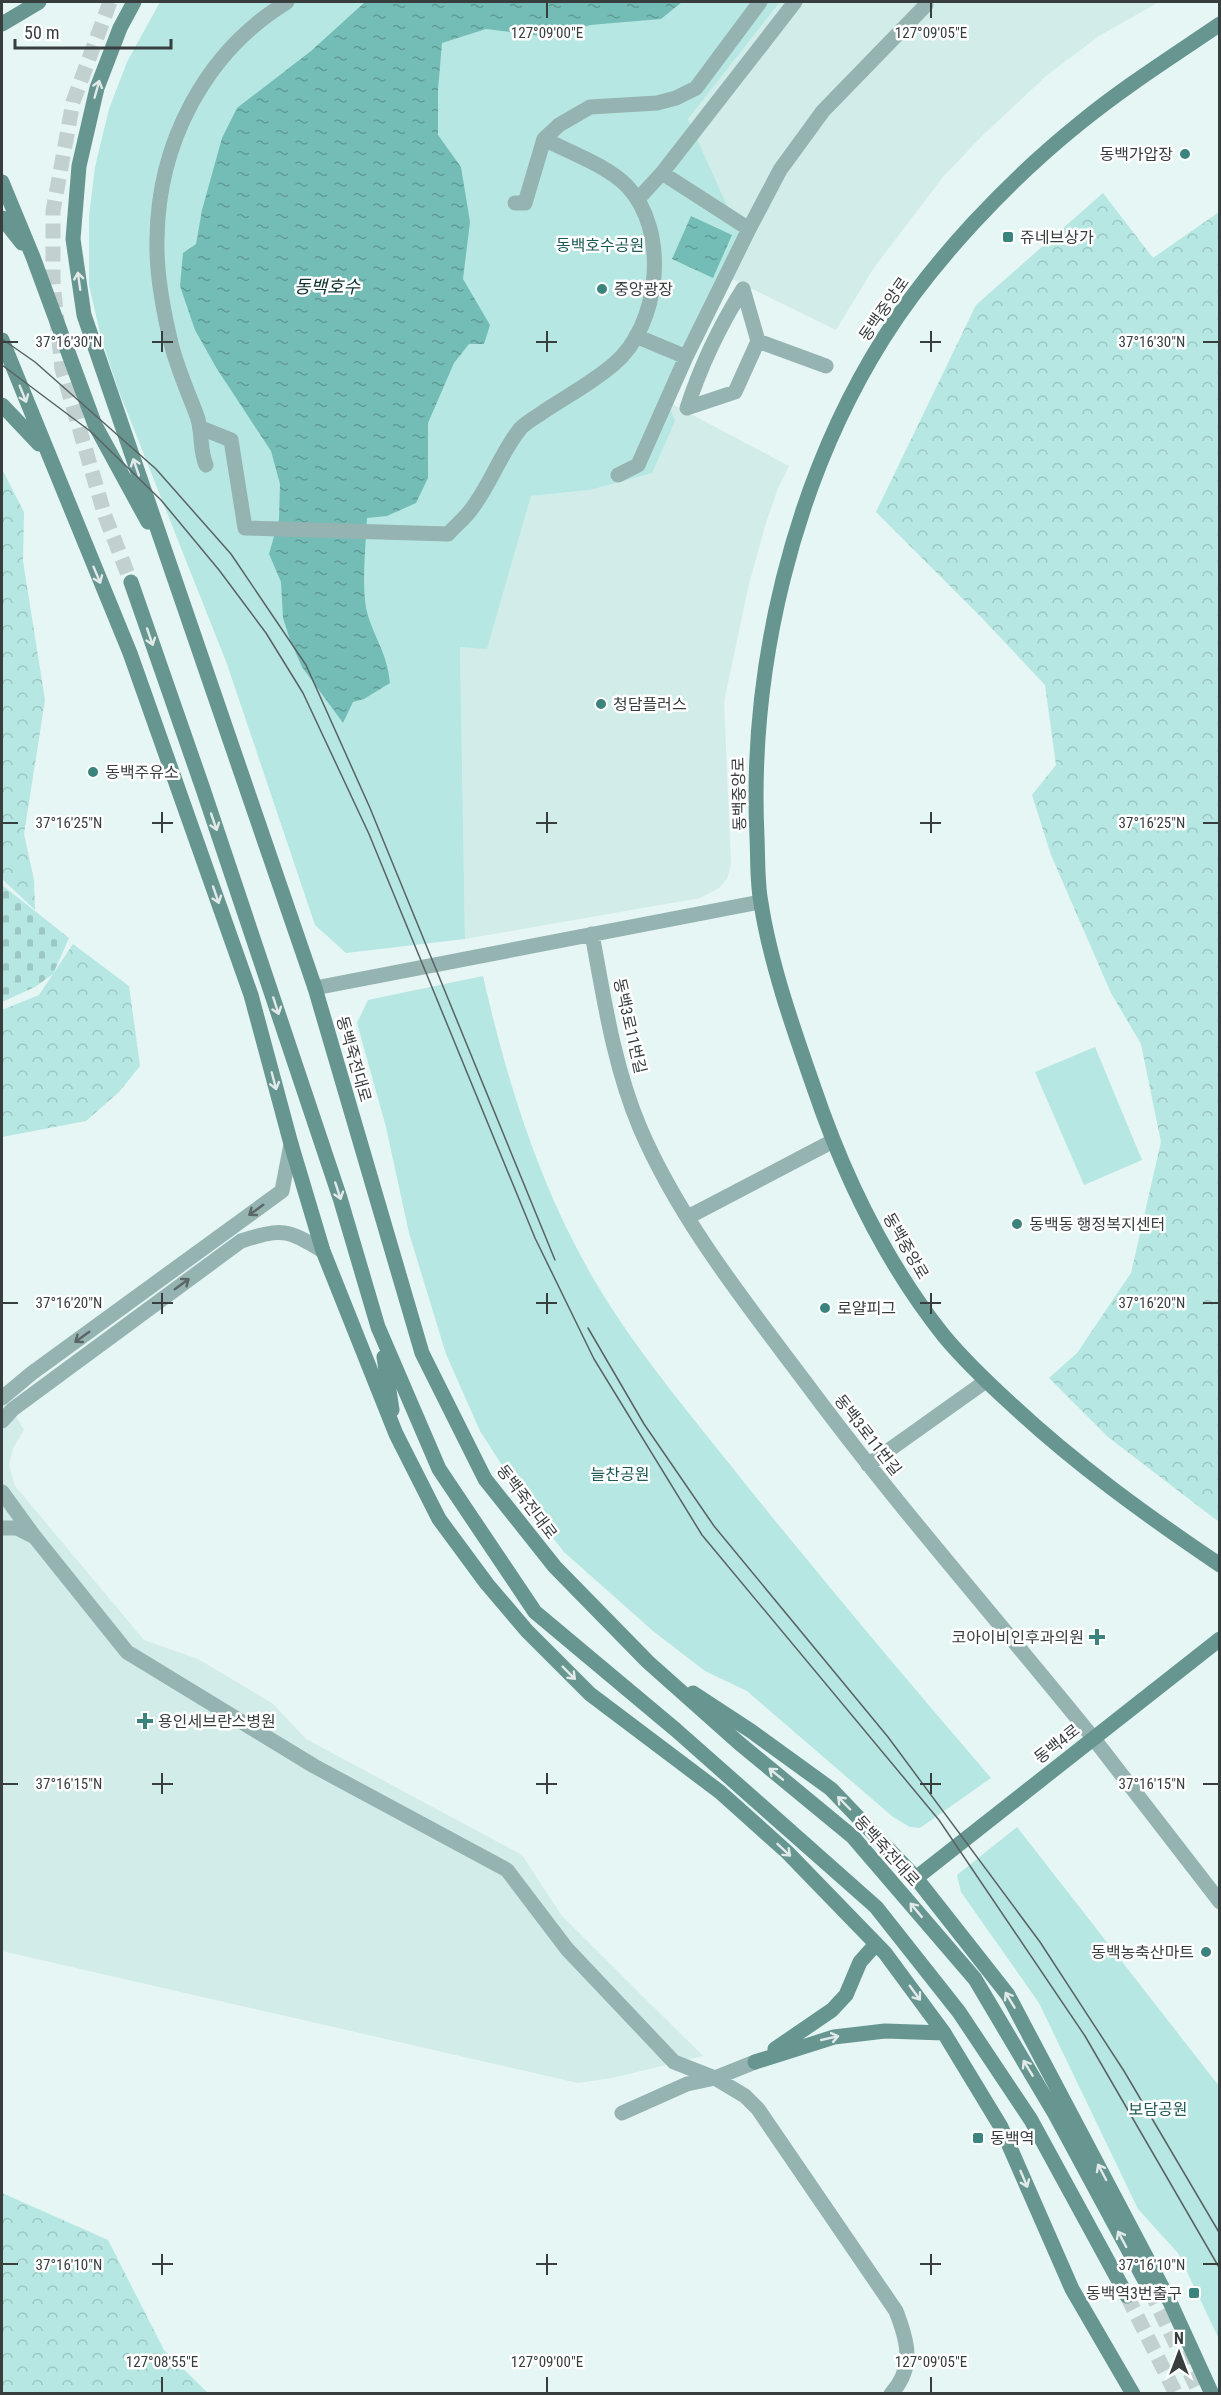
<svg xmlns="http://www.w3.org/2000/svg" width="1221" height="2395" viewBox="0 0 1221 2395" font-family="'Roboto Condensed','Noto Sans KR',sans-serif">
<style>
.built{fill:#d2ece9}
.forest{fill:url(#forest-crowns)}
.cemetery{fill:url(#cemetery-stones)}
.green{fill:#b6e7e2}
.water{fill:url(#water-ripples)}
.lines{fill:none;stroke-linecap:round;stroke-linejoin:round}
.secondary-tunnel{stroke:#c2d1d0;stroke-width:15;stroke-dasharray:15 8;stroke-linecap:butt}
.street{stroke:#95b3b0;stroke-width:15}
.secondary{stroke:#679590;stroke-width:15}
.tram{stroke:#5a6262;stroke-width:1.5}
.oneway{stroke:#e1eae9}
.oneway2{stroke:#596766}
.ticks{fill:none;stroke:#383e3e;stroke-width:2}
.poi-dot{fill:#3b837d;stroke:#fff;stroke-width:2}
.labels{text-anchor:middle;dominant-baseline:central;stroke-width:5;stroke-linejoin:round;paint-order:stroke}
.poi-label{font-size:16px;fill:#383e3e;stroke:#fff;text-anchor:start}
.park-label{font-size:16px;fill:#1c5a56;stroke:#fff}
.street-label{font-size:16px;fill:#383e3e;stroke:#fff}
.water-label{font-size:18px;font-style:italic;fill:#0d3230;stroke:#fff}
.ticks-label{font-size:15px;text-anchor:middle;fill:#383e3e;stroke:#fff;stroke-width:5;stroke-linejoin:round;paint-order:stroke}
</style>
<defs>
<pattern id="forest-crowns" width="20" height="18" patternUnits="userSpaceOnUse" patternTransform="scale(1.5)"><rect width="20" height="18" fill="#b6e7e2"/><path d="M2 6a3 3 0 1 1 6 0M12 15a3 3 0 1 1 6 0" fill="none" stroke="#9dc7c3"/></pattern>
<pattern id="cemetery-stones" width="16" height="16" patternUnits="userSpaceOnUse" patternTransform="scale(1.5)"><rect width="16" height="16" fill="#b6e7e2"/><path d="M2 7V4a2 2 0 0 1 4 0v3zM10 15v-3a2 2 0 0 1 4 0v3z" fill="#9dc7c3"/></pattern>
<pattern id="water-ripples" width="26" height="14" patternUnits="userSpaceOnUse" patternTransform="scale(1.5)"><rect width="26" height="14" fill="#74bdb7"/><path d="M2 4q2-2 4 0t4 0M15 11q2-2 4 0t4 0" fill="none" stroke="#609b96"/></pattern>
</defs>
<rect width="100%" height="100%" fill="#e5f6f4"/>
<!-- built -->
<path class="built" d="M780,2h379l-60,34 -53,40 -64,60 -40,42 -69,91 -37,61 -106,-52 -42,-159z
M668,402l121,64 -11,22 -13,38 -17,62 -24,114 7,162 -4,15 -8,9 -19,10 -235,41 -5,-292 27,1 44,-152 59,-6z
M2,1392l22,38 -11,18 -4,17 6,21 129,154 54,19 74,44 34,36 216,116 40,61 141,140 -91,22 -34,5 -576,-132z"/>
<!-- forest -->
<path class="forest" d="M1103,193l50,65 66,-46v1310l-111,-85 -59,-59 28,-25 54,-80 30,-131 -20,-98 -30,-51 -60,-138 -19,-60 24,-30 -11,-80 -64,-68 -105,-105 100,-207z
M2,469l22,43 -1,49 22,139 -21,134 10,46 1,30 -33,-31z
M73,944l56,42 11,80 -21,26 -33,29 -84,16v-127l37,-15z
M2,2193l106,47 56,110 44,43h-206z"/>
<!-- cemetery -->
<path class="cemetery" d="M2,885l67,53 -16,36 -18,13 -33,15z"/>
<!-- green -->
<path class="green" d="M160,2h620l-92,117 57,127 -77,156 7,19 -23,52 -62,17 -59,6 -44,153 -27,-2 5,292 -119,14 -31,-28 -88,-261 -109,-275 -17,-52 -12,-52v-69l6,-49 14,-58 18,-47z
M483,976c24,106 57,213 113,307 42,71 96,133 147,198 81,101 164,199 248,297l-71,50 -10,-1 -17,-10 -146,-126 -42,-20 -52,-40 -89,-79 -34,-43 -50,-78 -34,-77 -37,-121 -23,-106 -29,-104 11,-23z
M1095,1047l47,113 -58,25 -49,-113z
M1017,1827l202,259v253l-41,-86 -40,-44 -99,-206 -78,-111 -4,-17z"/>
<!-- water -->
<path class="water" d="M365,2h317l-21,17 -71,6 -42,12 -62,-8 -44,14 -4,47v45l23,32 9,55 -7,57 27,46 -6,19h-15l-15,19 -26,60v55l-12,25 -29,13 -20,2c-1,26 -6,69 0,94 7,26 20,40 23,71l-26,16 -11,3 -10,21 -41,-56 -12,-27 -7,-22 -2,-36 -12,-28 10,-35 1,-35 -9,-33 -54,-82 -22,-39 -15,-44 3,-33 13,-9 6,-34 20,-72 15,-30 74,-57z
M691,216l41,19 -19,43 -41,-19z"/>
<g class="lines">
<!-- secondary-tunnel -->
<path class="secondary-tunnel" d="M110,2l-37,100 -20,109v71l9,87 43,147 26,66
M1150,2290l50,104
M1127,2296l49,98"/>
<!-- street -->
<path class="street" d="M662,173l87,56 31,-59 43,-59 103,-106
M638,199l24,-26 133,-171
M515,203h10l19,-64 15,-14 31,-18 67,-4 19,-5 20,-10 64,-86
M636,336l50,21
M758,341l68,25
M687,408l48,-16 23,-51 -15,-52
M687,408c14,-43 32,-81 56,-119
M201,428l30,12 14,88 203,6c7,-8 16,-15 22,-23 20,-25 30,-57 50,-82 6,-7 18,-13 26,-19 23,-15 47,-28 68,-46 46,-39 56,-133 13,-178 -19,-20 -58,-34 -83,-47
M206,465c-7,-16 -3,-32 -9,-49 -9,-24 -20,-48 -26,-73 -8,-33 -15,-70 -14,-104 1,-96 48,-187 130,-237
M618,475l20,-10 48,-108 63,-128
M592,934c12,65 22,133 48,194 40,93 106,175 166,255 91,123 192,237 288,356 42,54 84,109 126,163
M315,988l445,-86
M688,1217l145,-76
M2,1398l30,-25 250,-182 9,-47
M2,1421l11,-12 228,-168c42,-13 45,-12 82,10
M868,1465l118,-84
M2,1492l32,44 93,116 187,114 193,104 60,79 107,113 41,16 30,18 13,13 138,202c12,31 19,56 -5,83
M2,1528h15l16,8
M622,2113l65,-29 28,-6 40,-16"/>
<!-- secondary -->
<path class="secondary" d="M134,2l-14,26 -23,60 -18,78 -6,73 11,76 231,673 107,365 63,126 70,88 93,95 91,81 114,94 122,142 80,135 95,176
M2,24l37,-22
M1220,24c-47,32 -96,63 -140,99 -71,57 -148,138 -197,216 -90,144 -134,329 -126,498 1,22 0,45 4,66 9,59 32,125 52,182 30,89 72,177 131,251 20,24 43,46 66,67 65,61 136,112 210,162
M2,182l31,75 62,168 53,97
M2,218l20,25
M2,340l128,313 121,342 40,149 32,107 73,183 43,85 48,65 40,47 63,63 130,98 67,60 98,101 59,80 57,94 71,162 61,105
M2,405l37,39
M131,582l71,204 138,412 38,129 61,142 96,143 141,118 200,177 83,105 72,108 96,176
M384,1357l8,53
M693,1693l58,38 80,58 85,89 92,117 162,307 42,92
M916,1878l304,-239
M775,2049l57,-39 14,-15 14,-33 16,-18
M755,2062l79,-25 51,-6 59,2"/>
<!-- tram -->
<path class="tram" d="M2,339l33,23 121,107 75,85 75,111 64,143 185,452
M2,365l88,66 71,69 58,70 47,63 37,60 66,141 166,404 59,121 108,176 237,285 146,216 135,233
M588,1328l56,96 70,102 174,211 152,205 84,129 96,163"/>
</g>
<!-- one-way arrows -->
<defs><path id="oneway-shaft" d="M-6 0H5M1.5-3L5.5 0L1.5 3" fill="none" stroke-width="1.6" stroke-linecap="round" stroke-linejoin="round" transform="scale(1.5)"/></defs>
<g class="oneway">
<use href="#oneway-shaft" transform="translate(97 89) rotate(-74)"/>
<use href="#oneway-shaft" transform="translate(79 281) rotate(-98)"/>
<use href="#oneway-shaft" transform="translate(23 394) rotate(68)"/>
<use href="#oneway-shaft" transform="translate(136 467) rotate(-109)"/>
<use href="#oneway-shaft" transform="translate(97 575) rotate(67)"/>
<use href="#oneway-shaft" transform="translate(150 637) rotate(71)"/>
<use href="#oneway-shaft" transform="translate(214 822) rotate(71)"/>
<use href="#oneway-shaft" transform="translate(216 895) rotate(71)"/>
<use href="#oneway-shaft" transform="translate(276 1006) rotate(72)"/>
<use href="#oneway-shaft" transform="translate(274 1081) rotate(75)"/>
<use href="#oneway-shaft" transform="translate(338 1191) rotate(72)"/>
<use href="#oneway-shaft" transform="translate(569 1673) rotate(45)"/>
<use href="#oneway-shaft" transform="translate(776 1774) rotate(-141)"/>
<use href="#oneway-shaft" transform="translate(844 1803) rotate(-134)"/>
<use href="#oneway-shaft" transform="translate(784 1850) rotate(43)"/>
<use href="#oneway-shaft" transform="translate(916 1910) rotate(-130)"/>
<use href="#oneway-shaft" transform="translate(915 1993) rotate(54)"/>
<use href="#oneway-shaft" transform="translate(1010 2000) rotate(-121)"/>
<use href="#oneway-shaft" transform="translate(830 2038) rotate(-13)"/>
<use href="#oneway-shaft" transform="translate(1028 2068) rotate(-121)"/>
<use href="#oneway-shaft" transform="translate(1102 2172) rotate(-118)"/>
<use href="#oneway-shaft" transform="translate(1024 2179) rotate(67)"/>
<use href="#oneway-shaft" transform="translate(1122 2239) rotate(-118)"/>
</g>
<g class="oneway2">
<use href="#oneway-shaft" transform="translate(256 1210) rotate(144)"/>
<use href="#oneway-shaft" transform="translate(182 1284) rotate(-36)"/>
<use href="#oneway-shaft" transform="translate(82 1337) rotate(144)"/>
</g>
<!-- ticks -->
<path class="ticks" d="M547,3v15M931,3v15M162,331v21M547,331v21M931,331v21M3,342h15M152,342h21M536,342h21M920,342h21M1203,342h15M162,812v21M547,812v21M931,812v21M3,823h15M152,823h21M536,823h21M920,823h21M1203,823h15M162,1293v21M547,1293v21M931,1293v21M3,1303h15M152,1303h21M536,1303h21M920,1303h21M1203,1303h15M162,1773v21M547,1773v21M931,1773v21M3,1784h15M152,1784h21M536,1784h21M920,1784h21M1203,1784h15M162,2254v21M547,2254v21M931,2254v21M3,2264h15M152,2264h21M536,2264h21M920,2264h21M1203,2264h15M162,2377v15M547,2377v15M931,2377v15"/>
<!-- markers -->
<g class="poi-dot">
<circle cx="1185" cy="154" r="6"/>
<rect x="1002" y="231" width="12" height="12" rx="3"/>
<circle cx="602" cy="289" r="6"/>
<circle cx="601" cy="704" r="6"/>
<circle cx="93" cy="772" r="6"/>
<circle cx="1017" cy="1224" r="6"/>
<circle cx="825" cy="1308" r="6"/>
<path d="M1094 1628h6v6h6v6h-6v6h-6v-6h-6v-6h6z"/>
<path d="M142 1712h6v6h6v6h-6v6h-6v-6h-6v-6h6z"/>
<circle cx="1206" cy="1952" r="6"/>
<rect x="972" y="2132" width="12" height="12" rx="3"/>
<rect x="1188" y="2287" width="12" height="12" rx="3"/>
</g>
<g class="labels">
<!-- poi labels -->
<g class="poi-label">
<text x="1173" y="154" text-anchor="end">동백가압장</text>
<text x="1020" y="237">쥬네브상가</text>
<text x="614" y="289">중앙광장</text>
<text x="613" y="704">청담플러스</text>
<text x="105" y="772">동백주유소</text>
<text x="1029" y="1224">동백동 행정복지센터</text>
<text x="837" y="1308">로얄피그</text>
<text x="1084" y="1637" text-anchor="end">코아이비인후과의원</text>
<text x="158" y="1721">용인세브란스병원</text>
<text x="1194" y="1952" text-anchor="end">동백농축산마트</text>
<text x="990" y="2138">동백역</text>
<text x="1182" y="2293" text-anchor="end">동백역3번출구</text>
</g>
<!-- park labels -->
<g class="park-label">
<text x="600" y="245">동백호수공원</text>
<text x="620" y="1474">늘찬공원</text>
<text x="1158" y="2109">보담공원</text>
</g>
<!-- street labels -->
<g class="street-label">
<text transform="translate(884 309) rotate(-55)">동백중앙로</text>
<text transform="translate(739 794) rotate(-91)">동백중앙로</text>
<text transform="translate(630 1026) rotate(77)">동백3로11번길</text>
<text transform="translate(354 1059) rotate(74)">동백죽전대로</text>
<text transform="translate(906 1246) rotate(60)">동백중앙로</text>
<text transform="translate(868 1435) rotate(52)">동백3로11번길</text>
<text transform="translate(527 1502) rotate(53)">동백죽전대로</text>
<text transform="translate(1057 1744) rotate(-38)">동백4로</text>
<text transform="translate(887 1851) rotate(48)">동백죽전대로</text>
</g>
<!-- water labels -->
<g class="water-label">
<text x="327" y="286">동백호수</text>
</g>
</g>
<g class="ticks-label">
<text x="547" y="38">127°09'00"E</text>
<text x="931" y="38">127°09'05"E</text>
<text x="69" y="347">37°16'30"N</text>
<text x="1152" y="347">37°16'30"N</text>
<text x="69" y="828">37°16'25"N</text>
<text x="1152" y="828">37°16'25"N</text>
<text x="69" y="1308">37°16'20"N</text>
<text x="1152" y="1308">37°16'20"N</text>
<text x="69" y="1789">37°16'15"N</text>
<text x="1152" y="1789">37°16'15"N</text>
<text x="69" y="2270">37°16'10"N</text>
<text x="1152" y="2270">37°16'10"N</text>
<text x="162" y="2367">127°08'55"E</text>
<text x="547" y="2367">127°09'00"E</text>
<text x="931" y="2367">127°09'05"E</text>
</g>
<!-- border -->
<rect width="1221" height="2395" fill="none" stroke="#383e3e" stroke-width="6"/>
<!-- north arrow -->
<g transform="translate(1179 2353)" stroke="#ffffff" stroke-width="4.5" paint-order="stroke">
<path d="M0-4.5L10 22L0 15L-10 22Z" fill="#383e3e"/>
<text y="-9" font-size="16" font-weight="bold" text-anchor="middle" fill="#383e3e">N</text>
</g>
<!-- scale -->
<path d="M15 39v9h156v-9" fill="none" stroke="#383e3e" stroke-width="3"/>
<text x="24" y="39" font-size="18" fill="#383e3e" stroke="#ffffff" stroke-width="4.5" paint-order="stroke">50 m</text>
</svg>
